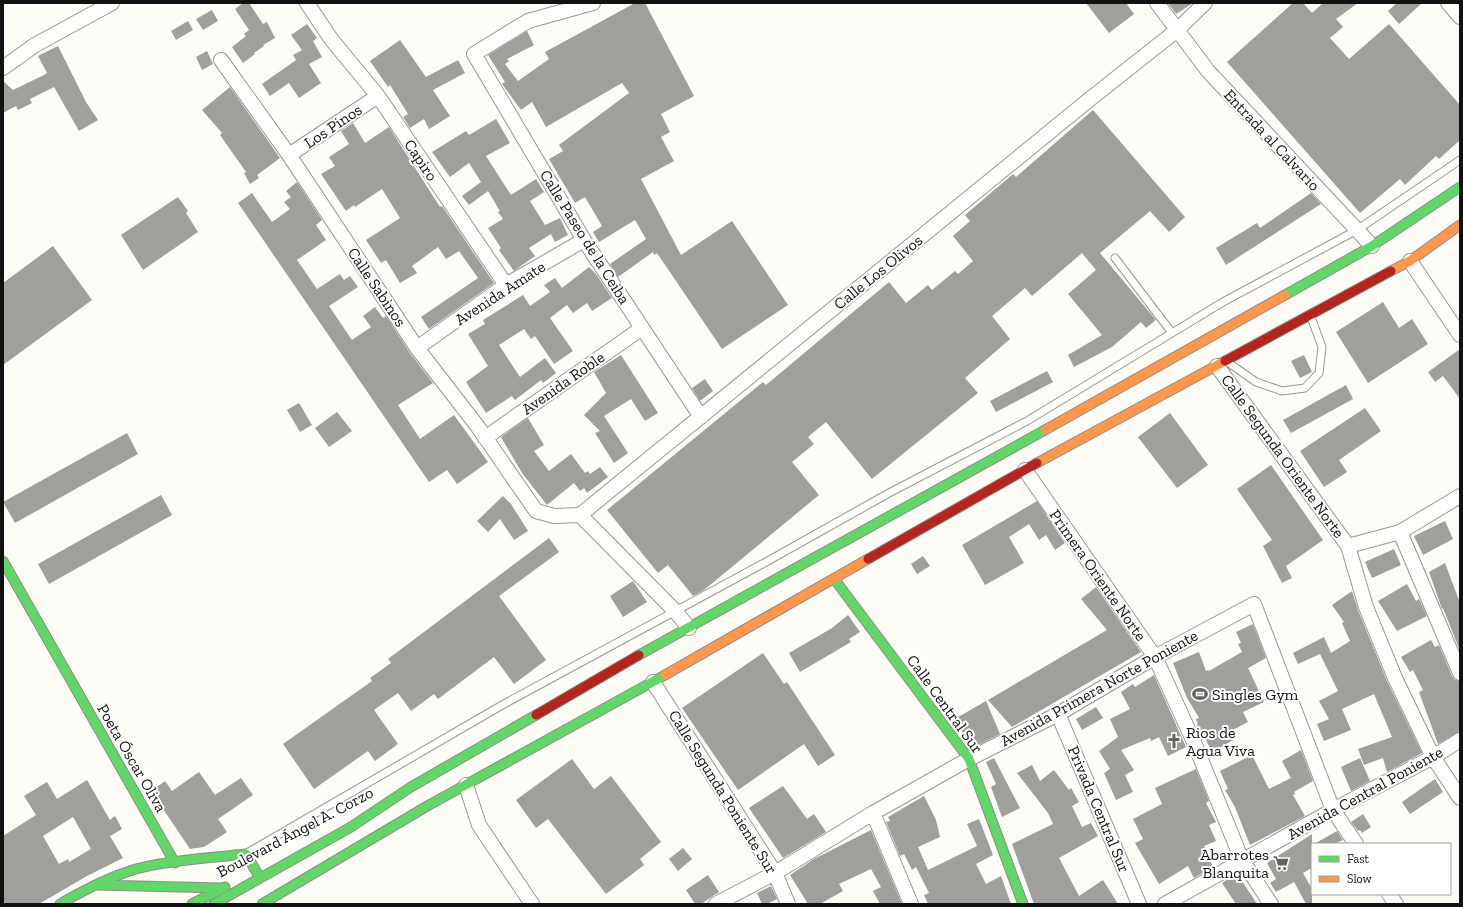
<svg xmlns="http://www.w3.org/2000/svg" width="1463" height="907" viewBox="0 0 1463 907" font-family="'Zilla Slab',serif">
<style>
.building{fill:#a19f9c;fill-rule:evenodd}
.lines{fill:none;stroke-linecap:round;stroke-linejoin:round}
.lane-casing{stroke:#979795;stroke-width:9}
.street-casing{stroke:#979795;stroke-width:16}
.fast-casing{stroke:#8e8d8b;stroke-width:11}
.slow-casing{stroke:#8e8d8b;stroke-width:11}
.jam-casing{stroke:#8e8d8b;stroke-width:11}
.lane{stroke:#fffffe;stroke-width:7}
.street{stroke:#fffffe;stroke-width:14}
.fast{stroke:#63d668;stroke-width:9}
.slow{stroke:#ff974d;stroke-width:9}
.jam{stroke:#b3261e;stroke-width:9}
.labels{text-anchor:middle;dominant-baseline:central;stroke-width:4;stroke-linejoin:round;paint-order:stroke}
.street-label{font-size:16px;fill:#111;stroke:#fff}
.poi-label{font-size:16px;fill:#111;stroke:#fff;text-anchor:start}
</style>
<rect width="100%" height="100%" fill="#fdfcf7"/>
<!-- building -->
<path class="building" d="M243,3h6l14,21 4,-2 8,16 -12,7 1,1 -10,7 1,1 -12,9 -11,-16 14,-11 -2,-2 5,-4 -14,-21z
M635,3h10l49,93 -33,18 9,18 -9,5 13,24 -33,18 40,76 51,-34 56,84 -66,44 -65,-96 -3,2 -1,-3 -35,25 -8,-13 36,-25 -11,-19 -36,22 -6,-10 9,-6 -17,-29 -10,6 -26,-44 14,-8 -4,-6 70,-52 -7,-10 -76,44 -14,-25 -11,8 -19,-26 3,-2 -17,-27 39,-24 7,14 -27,14 2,2 -4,3 13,17 31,-22 -4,-7z
M1086,3h40l8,11 -25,19z
M1168,3h25l-17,11z
M1293,3h10l9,10 11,-10h35l-22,16 7,8 -13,11 19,21 40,-35 71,81v35l-21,19 -3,-3 -31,29 -5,-6 -40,34 -133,-151z
M1397,3h25l-23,21 -11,-13z
M212,10l6,11 -15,9 -7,-11z
M188,21l5,9 -17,10 -5,-9z
M307,24l10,14 -4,3 9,16 -13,7 12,19 -22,15 -10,-15 -19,13 -8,-12 34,-24 -3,-5 9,-5 -11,-15z
M400,40l26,37 32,-17 7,13 -32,17 17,26 -21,13 -5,-10 -14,9 -7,-11 5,-3 -18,-29 -2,2 -18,-26z
M58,46l28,56 12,18 -19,11 -25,-44 -24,12 2,4 -14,7 -2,-4 -13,7v-32l10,9 31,-15 3,-2 -9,-17z
M207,51l6,13 -11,6 -6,-13z
M230,87l50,71 -23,17 2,3 -9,6 -6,-11 2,-1 -26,-37 2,-2 -20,-23z
M1093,110l92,107 -16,15 -19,-21 -50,42 56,67 -10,8 -5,-6 -29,25 -38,20 -6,-12 34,-20 -34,-41 28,-24 -14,-17 -50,43 -7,-8 -33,28 18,23 -45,39 13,15 -106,86 -46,-57 -18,15 6,7 -22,18 27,33 -115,95 -11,6 -25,-31 -10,8 -51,-63 156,-128 3,3 123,-103 17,21 22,-18 4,5 23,-19 3,3 15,-13 -20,-25 17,-15 -5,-6 48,-41 3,3z
M496,119l14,24 -24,13 7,11 18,28 25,-16 8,13 -14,9 15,24 15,-7 8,17 -13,7 -4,-8 -22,14 6,8 -21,15 -15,-21 2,-2 -13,-20 15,-9 -5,-7 2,-1 -12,-20 -19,14 -7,-9 19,-14 -12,-19 -19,14 -18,-25 34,-21 3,4z
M353,123l12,20 24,-16 51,80 2,-1 52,77 -65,46 -8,-12 57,-39 -19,-27 -13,8 -8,-12 -26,19 5,7 -17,10 -14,-23 -5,3 -15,-23 34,-22 -18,-29 -27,18 -1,-2 -8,6 -25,-37 14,-8 -6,-9 20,-13 -8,-13z
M297,182l25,38 -6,5 10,15 -29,20 20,29 23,-15 4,6 6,-4 8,11 -29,19 23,34 19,-13 -8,-11 12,-9 8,11 3,-2 24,37 23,30 -35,22 22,34 34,-24 34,47 -31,22 -10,-14 -18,12 -191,-279 14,-10 20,29 18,-13 -6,-7 7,-5 -5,-6z
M1311,193l10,11 -95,61 -10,-17 41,-25 3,5z
M178,197l10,14 -2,2 12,19 -55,38 -22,-35z
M53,246l39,54 -89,65v-82z
M589,267l7,7 16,24 -20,13 -5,-8 -14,10 -6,-8 -17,13 23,33 -19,13 -19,-28 -4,3 -7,-10 -25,16 21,32 25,-19 11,15 -13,10 -2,-3 -26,20 -3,-4 -26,17 -20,-31 22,-16 -20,-32 17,-10 -2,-4 40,-25 7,11 20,-14 -6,-7 11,-7 7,10z
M1383,302l16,26 13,-9 16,25 -60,39 -32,-51z
M1460,349v50l-17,-23 -8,6 -7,-10z
M621,355l37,58 -13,8 -14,-22 -27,17 24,37 -14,10 -19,-30 5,-2 -16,-16 22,-22 -12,-21z
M1304,355l8,17 -12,6 -9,-17z
M1047,371l6,11 -57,30 -6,-11z
M705,379l8,12 -13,10 -8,-13z
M1346,385l7,14 -62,34 -8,-13z
M299,403l13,22 -12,7 -13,-22z
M1365,408l16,23 -42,29 8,12 -23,15 -24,-36z
M337,412l15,19 -23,16 -14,-19z
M1170,413l38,52 -31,23 -39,-51z
M528,418l16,27 -10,6 15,20 22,-17 14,19 3,-2 2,3 10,-7 8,10 -21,16 -3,-5 -4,3 -6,-8 -27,22 -25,-32 -21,-36z
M127,433l11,21 -123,69 -12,-21z
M1271,465l52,75 -37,26 6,12 -10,5 -19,-37 9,-6 -35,-51z
M161,495l11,20 -123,69 -11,-20z
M503,496l8,8 17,27 -14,9 -14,-21 -12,13 -11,-11z
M1037,501l28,42 -10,7 -9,-15 -7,5 -10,-16 -20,13 15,26 -39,22 -23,-40z
M1445,521l8,18 -30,16 -9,-19z
M549,538l10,14 -60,44 47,64 -32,24 -20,-27 -56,42 -4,-5 -23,17 -13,-18 -24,17 24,34 -23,17 -7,-10 -54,38 -31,-45 89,-63 -2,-3 21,-15 -3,-4z
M1394,549l7,16 -29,13 -7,-16z
M923,556l7,10 -13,8 -6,-10z
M1445,563l15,40v48l-17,-43 -1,1 -13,-37z
M633,581l14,21 -24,15 -13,-21z
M1407,584l9,17 3,-2 8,17 -30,15 -19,-30z
M1096,587l45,65 -129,75 -24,-27 119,-70 -26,-31z
M1352,591l6,19 29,71 35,72 -35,19 -4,-14 -19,7 -6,-16 34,-12 -18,-43 -32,15 9,21 -27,11 -7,-17 12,-5 -10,-18 19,-10 -18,-37 -22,10 -5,-11 31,-16 7,16 19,-12 -8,-18 2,-1 -12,-17z
M848,615l12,17 -11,7 2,3 -51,30 -11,-19 43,-25z
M1253,624l13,34 -18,10 16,34 -21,10 5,10 -19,10 4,8 -21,12 -7,-14 -3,1 -6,-13 2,-1 -2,-6 3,-1 -12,-20 -14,-35 26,-11 7,19 2,-1 1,1 33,-19 -4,-8 3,-1 -5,-11z
M1431,640l4,7 4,-2 13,31 3,4 5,1v51l-22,12 -19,-52 4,-2 -10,-20 -3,2 -9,-15z
M763,653l21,31 3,-2 48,73 -17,11 -14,-22 -66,46 -56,-82z
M1154,675l32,72 -18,9 -9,-19 -8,4 -1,-3 -29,12 13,20 -9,5 8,17 -17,8 -12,-27 6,-4 -11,-18 19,-14 -8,-18 20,-10 -9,-17 12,-8 2,3z
M986,701l14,33 -26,13 -21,-27z
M1096,707l7,11 -21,12 -6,-11z
M1301,750l12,31 -19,11 1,2 -2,1 12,21 -55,29 -15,-38 -10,-17 3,-1 -8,-18 32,-16 17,34 22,-11 -9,-17z
M994,758l26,50 -18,9 -11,-30 5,-3 -10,-22z
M1360,758l10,23 -19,10 -10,-24z
M572,759l22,30 17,-13 50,66 -21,17 4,6 -38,29 -58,-75 -12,9 -20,-28z
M1032,765l8,16 14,-11 15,20 2,-2 8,14 -7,4 10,21 9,-4 7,13 -39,22 20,38 24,-16 15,24h-84l-22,-60 41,-20 -5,-11 -31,-40z
M1196,769l13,32 -3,2 10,19 -7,3 7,16 -12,5 9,21 -19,11 -6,-12 -29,18 -24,-41 8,-4 -10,-20 29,-15 -7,-16z
M199,772l16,23 26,-17 12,17 -35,24 9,13 -23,15 -14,2 -39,-58 14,-10 7,10z
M1435,779l8,13 -33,22 -8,-12z
M87,780l23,40 5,-4 7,13 -12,7 13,22 -36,18 -48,28h-36v-68l33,-21 -12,-19 23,-14 10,17zM73,817l18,32 -22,13 -1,-3 -9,5 -16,-28z
M783,786l24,33 7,-5 12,18 -43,26 -34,-50z
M924,796l12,24 4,17 -22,10 10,23 49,-24 -10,-22 12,-5 14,36 -17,9 10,20 15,-8 10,28h-83l-4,-9 5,-2 -13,-26 -4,3 -8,-16 -4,2 -14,-34 4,-1 -2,-4z
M1363,814l8,13 -9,6 -2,-3 -2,1 -7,-9z
M871,830l31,74h-22l-7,-13 8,-4 -10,-18 -32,15 4,7 -23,13h-12l-18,-29 24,-16z
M1337,831l6,9 -8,4h-21z
M1312,834v34l-9,5 9,16v15h-6l-12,-22 -18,10 -6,-9 6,-4 -9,-16z
M683,848l9,11 -14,12 -9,-12z
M1237,873l20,31h-21l-14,-21z
M708,875l11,17 -18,12h-6l-9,-14z
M771,886l6,13 -10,5h-5l-5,-11z"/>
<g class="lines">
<defs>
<path id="lane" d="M1115,258l57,75
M1229,363l27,19 26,9 23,-3 14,-15 3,-26 -11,-30
M247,853l257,-149 262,-142 123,-69 138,-72 196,-119 134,-72 103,-70"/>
<path id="street" d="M307,3l24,36 47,57 128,189
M593,3l-65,18 -54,33 110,186 117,177
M1157,3l51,68 164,175
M1448,3l12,14
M221,60l68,95 128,193 61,79 58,84 18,5 26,-1 95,96 14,17
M3,68l32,-23 77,-42
M289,155l89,-59
M1410,261l50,74
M417,348l89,-63 78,-45
M1217,366l131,180 18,61 29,71 38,79 27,41
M485,438l157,-110
M1025,470l130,187 38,83 49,120 29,44
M580,515l510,-416 86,-68 29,-28
M1400,532l60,141
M1348,546l52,-14 60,-36
M653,682l122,191 13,31
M1058,714l81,190
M466,785l13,40 53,79
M873,813l38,91
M1389,894l7,10
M716,904l59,-31 98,-60 96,-54 89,-45 97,-57 99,-53 79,206 23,34
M1165,904l168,-94 100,-53 27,-17"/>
<path id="fast" d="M1285,295l87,-49 88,-59
M3,561l172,302
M835,580l134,179 54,145
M639,655l406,-225
M97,885l124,3
M60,904c24,-14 49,-27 76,-35 35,-9 73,-11 110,-15l14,24
M192,904l33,-17
M214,904l137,-77 60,-40 125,-72
M262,904l167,-99 236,-130"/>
<path id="slow" d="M1391,271l19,-10 50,-36
M1045,430l240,-135
M1037,463l188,-102
M665,675l203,-116"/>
<path id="jam" d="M1225,361l166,-90
M868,559l169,-96
M536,715l103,-60"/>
</defs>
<!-- lane casing -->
<use href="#lane" class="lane-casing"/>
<!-- street casing -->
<use href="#street" class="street-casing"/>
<!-- fast casing -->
<use href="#fast" class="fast-casing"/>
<!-- slow casing -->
<use href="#slow" class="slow-casing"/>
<!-- jam casing -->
<use href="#jam" class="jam-casing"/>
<!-- lane -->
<use href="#lane" class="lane"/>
<!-- street -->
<use href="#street" class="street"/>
<!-- fast -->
<use href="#fast" class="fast"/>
<!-- slow -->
<use href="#slow" class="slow"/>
<!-- jam -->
<use href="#jam" class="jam"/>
</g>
<!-- icons -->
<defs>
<symbol id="stadium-bare" viewBox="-9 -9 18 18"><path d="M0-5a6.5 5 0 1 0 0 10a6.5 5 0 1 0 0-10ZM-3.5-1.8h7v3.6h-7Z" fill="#646362" stroke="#fff" stroke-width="2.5" paint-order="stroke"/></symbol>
<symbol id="church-bare" viewBox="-9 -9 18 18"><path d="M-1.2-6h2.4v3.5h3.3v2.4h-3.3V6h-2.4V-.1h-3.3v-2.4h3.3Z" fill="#646362" stroke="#fff" stroke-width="2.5" paint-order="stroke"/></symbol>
<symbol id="supermarket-bare" viewBox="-9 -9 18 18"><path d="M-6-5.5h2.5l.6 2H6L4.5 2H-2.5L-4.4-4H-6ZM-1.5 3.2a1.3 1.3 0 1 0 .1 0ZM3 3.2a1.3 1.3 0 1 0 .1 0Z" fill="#646362" stroke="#fff" stroke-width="2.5" paint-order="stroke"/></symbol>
</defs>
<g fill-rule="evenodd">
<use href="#stadium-bare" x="1189" y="683" width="22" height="22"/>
<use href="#church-bare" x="1163" y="730" width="22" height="22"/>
<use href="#supermarket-bare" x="1270" y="852" width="22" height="22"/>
</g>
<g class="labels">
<!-- street labels -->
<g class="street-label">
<text transform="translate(333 126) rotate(-34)">Los Pinos</text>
<text transform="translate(1272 140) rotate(47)">Entrada al Calvario</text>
<text transform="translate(421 160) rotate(56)">Capiro</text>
<text transform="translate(585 237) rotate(58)">Calle Paseo de la Ceiba</text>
<text transform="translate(878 272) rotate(-39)">Calle Los Olivos</text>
<text transform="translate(377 287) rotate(56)">Calle Sabinos</text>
<text transform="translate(500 293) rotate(-33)">Avenida Amate</text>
<text transform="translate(563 383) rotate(-35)">Avenida Roble</text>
<text transform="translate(1283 456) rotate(54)">Calle Segunda Oriente Norte</text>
<text transform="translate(1098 575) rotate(55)">Primera Oriente Norte</text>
<text transform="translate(1099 688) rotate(-29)">Avenida Primera Norte Poniente</text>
<text transform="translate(945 704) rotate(54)">Calle Central Sur</text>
<text transform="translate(132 758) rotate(60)">Poeta Óscar Oliva</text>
<text transform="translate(723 792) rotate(58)">Calle Segunda Poniente Sur</text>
<text transform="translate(1365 793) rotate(-29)">Avenida Central Poniente</text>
<text transform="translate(1099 809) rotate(67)">Privada Central Sur</text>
<text transform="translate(295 832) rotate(-28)">Boulevard Ángel A. Corzo</text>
</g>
<!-- poi labels -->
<g class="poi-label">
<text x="1212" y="694">Singles Gym</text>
<text x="1186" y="732">Rios de<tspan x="1186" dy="18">Agua Viva</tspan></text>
<text x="1269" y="854" text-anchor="end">Abarrotes<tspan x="1269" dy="18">Blanquita</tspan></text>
</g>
</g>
<!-- border -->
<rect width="1463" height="907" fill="none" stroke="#111111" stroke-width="8"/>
<!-- legend -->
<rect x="1311" y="843" width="140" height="52" fill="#ffffff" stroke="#a0a0a0"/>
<rect x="1319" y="856" width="20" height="6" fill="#63d668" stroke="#a0a0a0"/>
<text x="1347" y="863" font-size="12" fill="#111111">Fast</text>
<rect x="1319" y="876" width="20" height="6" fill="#ff974d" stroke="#a0a0a0"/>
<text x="1347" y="883" font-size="12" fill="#111111">Slow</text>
</svg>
